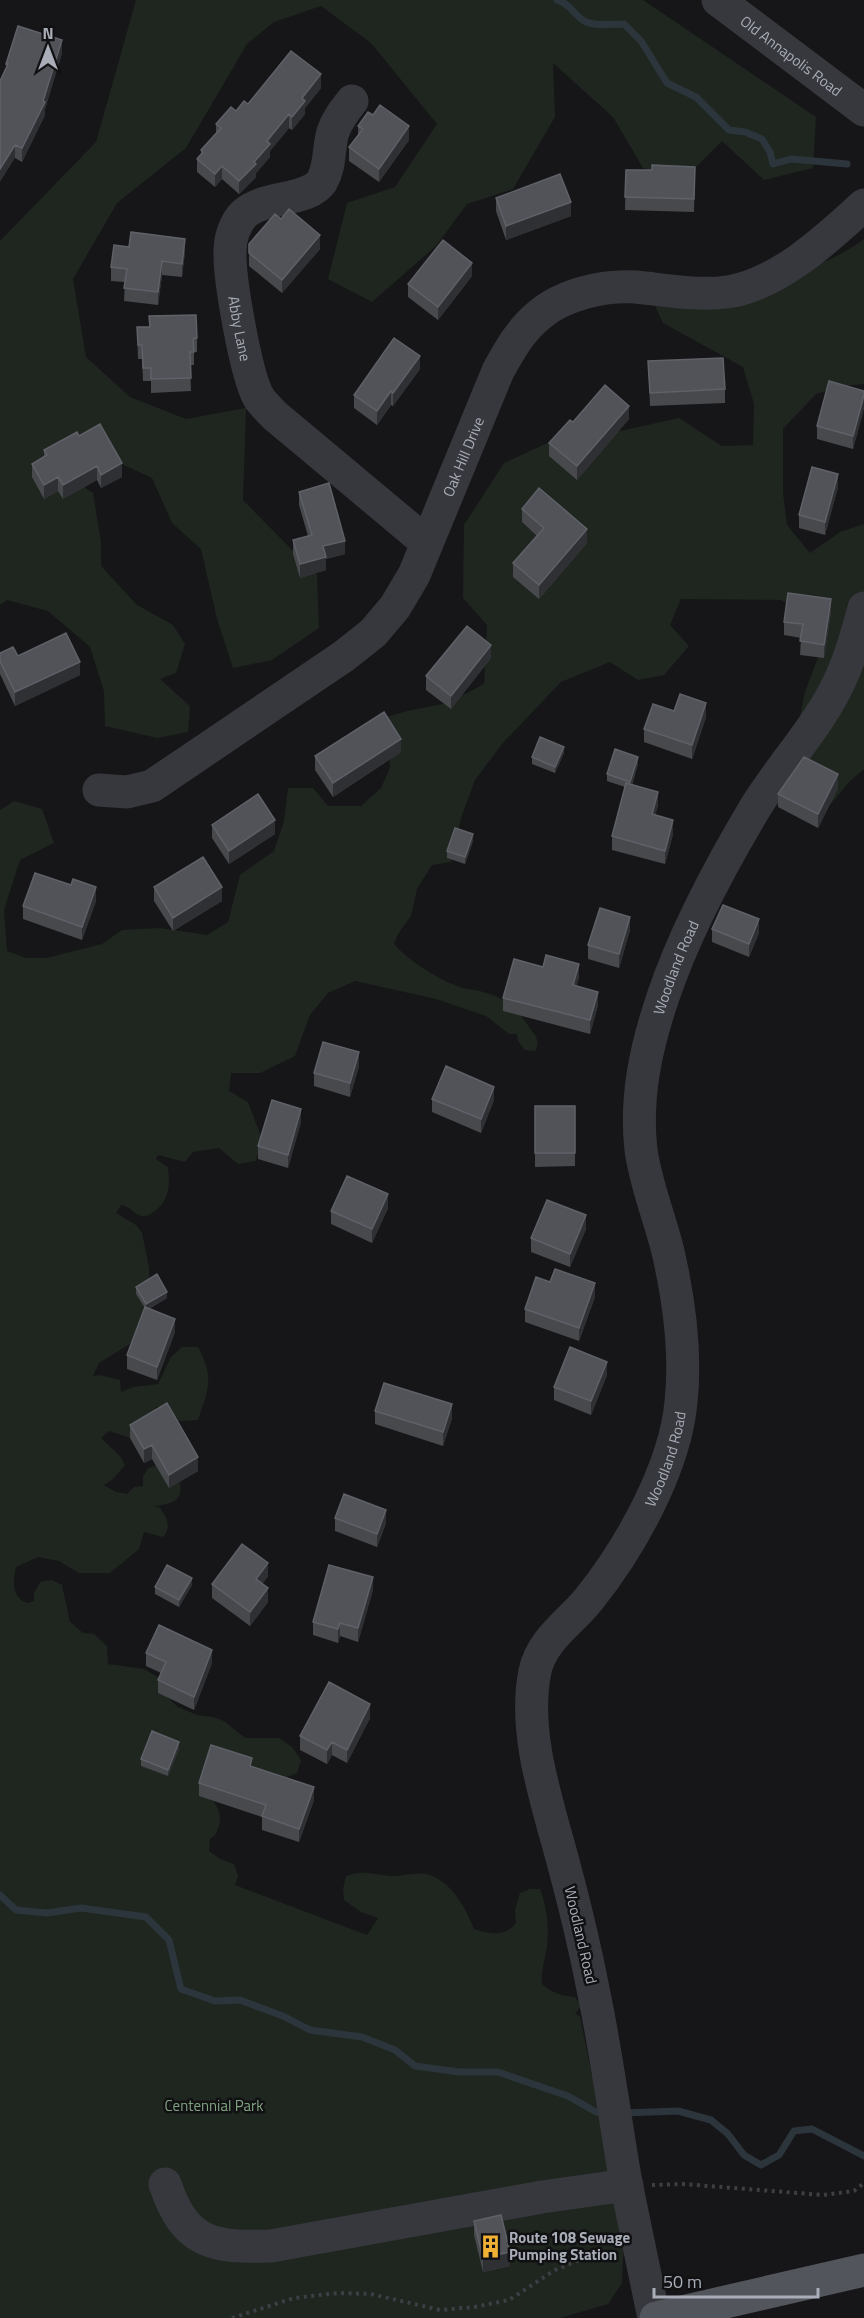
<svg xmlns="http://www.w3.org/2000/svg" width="864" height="2318" viewBox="0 0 864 2318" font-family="'Titillium Web',sans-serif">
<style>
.green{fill:#1e261f}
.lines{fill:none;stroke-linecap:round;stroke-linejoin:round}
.stream{stroke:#2c353c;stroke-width:7}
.path{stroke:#3d3f44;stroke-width:4;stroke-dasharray:3 4.5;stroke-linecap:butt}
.minor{stroke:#37383d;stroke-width:33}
.major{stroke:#53555c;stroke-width:33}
.wall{fill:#47494d}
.shaded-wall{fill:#2f3033}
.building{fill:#525359;stroke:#5f6168;stroke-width:1.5}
.labels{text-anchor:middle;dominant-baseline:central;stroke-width:5;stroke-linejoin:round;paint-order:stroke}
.street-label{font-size:15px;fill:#a8adb8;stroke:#111113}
.park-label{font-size:15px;fill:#7fa381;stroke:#111113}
.poi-label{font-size:15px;font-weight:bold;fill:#a8adb8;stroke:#111113;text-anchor:start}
</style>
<rect width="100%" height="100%" fill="#161618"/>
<!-- green -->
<path class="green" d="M136,0h507l173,117 -3,51 -49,12 -42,-39 -39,39 -40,-12 -30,-51 -60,-54 2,54 -42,72 -46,15 -31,42 -64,56 -44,-23 19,-76 48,-16 42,-63 -66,-81 -50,-37 -47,16 -27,22 -61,104 -69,55 -44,76 13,78 44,40 56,22 60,-11 -3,92 74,75 2,53 -47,32 -39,8 -16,-49 -16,-70 -29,-26 -20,-45 -39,-18 -43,18 23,15 8,49v24l36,39 36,20 12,19 -9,29 -16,6 30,27 -2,26 -31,6 -52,-12 -1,-35 -14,-44 -42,-36 -41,-11 -7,5v-364l96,-99z
M864,239v145l-22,2 -26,8 -33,35v63l4,33 23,28 30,-21 24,-8v245l-15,13 -18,22h-35l-7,-35 16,-77 15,-40 -2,-29 -37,-23 -100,-1 -11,26 19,21 -25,29 -26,5 -28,-18 -49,20 -59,62 -27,36 -14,38 -10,44 -19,3 -15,24 -6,27 -13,18 -4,10c15,17 45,36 66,43 7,3 15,2 23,5 23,6 34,16 46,35 6,8 12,14 6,24l-10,-1 -7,-9 -1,-7h-8l-23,-18 -50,-17 -81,-18 -27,12 -18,22 -15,41 -35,17h-29l-2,18 19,11 14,37 -6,22 -18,3 -19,-16 -26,4 -8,10 -27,-7 -2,4 12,8c2,17 2,33 -13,44 -5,3 -7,6 -13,5 -9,-2 -10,-9 -21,-11l-5,8 20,12 6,8 7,34 1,38 -15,36 -36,22 -6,13 7,-1 20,5 1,12 12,-5 25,-3 13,-27 11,-10h16c17,32 10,42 0,73l-29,2 -13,-16 -3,15 -22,17 -22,-7 -8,7 19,18 5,9 -13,15 -8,5 12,7 11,2 7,-7 9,-1v-9l5,-9 16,-5 13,6c7,27 5,34 -23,37l6,2c7,10 12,19 3,29l-19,-5 -5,17 -29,24h-31l-20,-12 -21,-4 -22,10c-3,15 -5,29 11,36l7,-2v-8l6,-11 12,-2 10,5 8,37 13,11 11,1 13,12 1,18 36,5 15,9 7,18 12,11 19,8 16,2 11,4 21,17h34l13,9 9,13 -4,13 -12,5 -76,17c11,14 15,24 6,40l-5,4 -1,12 11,8 14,5 4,12 -3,9 132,50 11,-17 -17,-6 -17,-12 -1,-11 3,-13c17,-7 29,-1 46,0 12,0 27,-5 38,-1 22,8 36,33 44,54 15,5 31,8 42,-6l-1,-13 5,-17 10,-4h10c7,19 9,37 7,57 -2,13 -6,24 -5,38 11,9 19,12 33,13l6,9 -6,8 5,2 44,220 -2,47 -14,21 -48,14h-560v-1508l14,-9 28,8 12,34 -34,17 -16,50 3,41 19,7h20l56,-14 20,-14 38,-2 47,7 21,-13 12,-47 34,-24 10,-30 4,-33h25l15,18h33l20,-18 9,-20 -3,-51 20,-6 41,-8 36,-19 3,-59 -24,-27 1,-73 40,-62 69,-32h47l59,-13 43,28 31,-1 1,-41 -11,-37 -80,-44 -8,-17c66,-16 155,-26 209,-67z"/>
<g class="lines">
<!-- stream -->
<path class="stream" d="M557,0c15,5 16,14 27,21 10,6 29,3 40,3l17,17 26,42 29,14 33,33 16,2 17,7 8,13 3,12 18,-5 56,5
M0,1895l16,15 31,3 34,-5 65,9 23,23 12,49 34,12 25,-1 43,16 27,14 52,7 33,13 20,16 44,6h39l70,24 28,16h11
M624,2113l54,-2 33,9 17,14 16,21 17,10 18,-10 15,-24 18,-2 52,27"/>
<!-- path -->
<path class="path" d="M652,2185l31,-1 140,11 31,-4 10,-8
M232,2318l62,-20 44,-5 33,1 69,16 35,-3 34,-7 46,-30 22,-9 36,-7"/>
<!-- minor -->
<g class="minor">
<path id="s1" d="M718,0l146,110"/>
<path id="s2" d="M352,101c-8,10 -15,19 -19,31 -5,16 -2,33 -11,49 -13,21 -58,14 -78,33 -9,9 -14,24 -14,37 -1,27 16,125 29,147 4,6 10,11 15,17l152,127"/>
<path id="s3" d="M99,790l28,2 25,-6 192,-130 29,-23 22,-26 19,-32 84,-204c11,-20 22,-40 40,-55 25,-22 66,-31 98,-29 30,3 61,9 91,5 51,-7 101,-54 137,-87"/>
<path d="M165,2184c20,60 48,64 106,62l271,-49 85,-12"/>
<path id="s4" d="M654,2318c-9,-45 -19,-90 -28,-135 -11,-63 -19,-127 -32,-189 -8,-42 -18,-84 -29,-125 -16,-62 -43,-134 -30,-198 7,-32 35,-48 54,-72 41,-51 86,-131 92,-197 5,-46 -2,-101 -12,-146 -8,-35 -23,-70 -28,-106 -6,-53 5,-103 22,-153 21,-63 58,-132 92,-189 27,-44 65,-83 86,-130 10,-22 17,-47 23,-70"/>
</g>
<!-- major -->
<path class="major" d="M656,2318l208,-48"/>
</g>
<!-- wall -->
<path class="wall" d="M62,53l-17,56v6l-23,47 -7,-4 -9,-94z
M321,88l-16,20v6l-13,16 -3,-2 -19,23v6l-14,16v4l-17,17 -17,-15 -7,8 -18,-15v-13l4,-5v-4l15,-17v-9l20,-13 12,-7z
M373,115l36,25 -30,42 -30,-21v-14l9,-12v-9z
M695,167l-1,45 -69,-2 1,-40h26z
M496,198l75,18 -65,24 -10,-29z
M249,244l71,5 -38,44 -33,-27z
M185,252l-3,25 -20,-2 -4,30 -34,-4 1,-19 -14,-1v-14z
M472,276l-34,44 -30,-23v-13z
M149,316l48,22v14h-3v13h-4l1,26 -40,2v-12h-8l-1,-22h-4l-1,-32h12z
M648,361l77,28v14l-75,3z
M420,369l-27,37 -2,-1 -14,20 -23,-17v-13z
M864,391v17l-11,41 -36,-10v-13z
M629,419l-52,61 -28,-24v-13l24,-21z
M79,436l43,41 -21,11 -4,-8 -34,19 -5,-8 -14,8 -12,-22v-13l12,-7v-7z
M838,487l-13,48 -26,-7v-13z
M299,492l46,62 -19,5v11l-26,8 -7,-24v-14l15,-4 -9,-31z
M522,509l65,34 -48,56 -26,-22v-14l24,-27 -15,-14z
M831,612l-7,46 -24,-3 1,-17 -17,-3v-13z
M0,653l18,3 62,19 -65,31 -15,-32z
M491,658l-40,51 -25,-19v-14z
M674,711l32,6 -14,42 -48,-17v-13z
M401,752l-68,45 -18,-27v-14z
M564,753l-9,20 -23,-9v-7z
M638,764l-6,21 26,20 -3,10 18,19 -8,30 -53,-14v-14l13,-49 -18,-6v-7z
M838,788l-20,40 -40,-21v-13z
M212,825l63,9 -46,30 -17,-26z
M473,841l-8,23 -18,-6v-7z
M154,887l68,14 -49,30 -19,-30z
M96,901l-14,39 -59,-21v-13z
M712,929l47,4 -10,24 -37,-15z
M630,930l-11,38 -31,-9v-14z
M579,977l-3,9 22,19 -8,29 -87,-23v-13z
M359,1066l-9,31 -36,-11v-13z
M432,1099l62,1 -13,33 -49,-21z
M535,1106h40v60l-40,1z
M301,1122l-13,46 -30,-9v-13z
M388,1208l-16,35 -41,-19v-13z
M586,1229l-16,38 -39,-15v-14z
M136,1287l31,11 -18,11 26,23 -18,48 -30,-11v-14l18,-47 -9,-14z
M595,1297l-16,44 -54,-19v-13z
M607,1375l-16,40 -37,-15v-13z
M375,1411l77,7 -9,28 -68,-22z
M130,1425l68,46 -29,17 -17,-29 -8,4 -14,-25z
M335,1518l51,5 -9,24 -42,-16z
M268,1576l-6,8 6,18 -18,24 -38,-28v-14z
M192,1585l-13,22 -24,-13v-7z
M373,1590l-15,52 -18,-6 -2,7 -25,-8v-13z
M146,1653l66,10 -18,47 -36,-17v-13l3,-7 -15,-7z
M370,1718l-23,45 -15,-8 -5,9 -27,-14v-14z
M179,1749l-11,27 -27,-10v-7z
M252,1766l62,34 -15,42 -37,-12v-13l-63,-21v-13z
M474,2221l36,45 -27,6 -9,-37z"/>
<!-- shaded-wall -->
<path class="shaded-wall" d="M62,40v13l-17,56v6l-23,47v-14l21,-47z
M321,74v14l-16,20v6l-13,16v-13l10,-19z
M289,114v14l-19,23v6l-14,16v4l-17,17v-13l15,-19 13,-21z
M409,126v14l-30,42v-13z
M15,145v13l-15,24v-13z
M222,166v13l-7,8v-13z
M571,202v14l-65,24v-14z
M320,235v14l-38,44v-13z
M185,239v13l-3,25v-13z
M162,261v14l-4,30v-13z
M472,263v13l-34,44v-13z
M420,356v13l-27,37v-13z
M391,391v14l-14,20v-14z
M864,395v13l-11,41v-13z
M629,406v13l-52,61v-14z
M122,463v14l-21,11v-13z
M97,466v14l-34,19v-14z
M838,474v13l-13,48v-13z
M58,477v14l-14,8v-14z
M587,529v14l-48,56v-14z
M345,541v13l-19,5v11l-26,8v-14l23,-18z
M831,599v13l-7,46v-13z
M491,645v13l-40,51v-13z
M80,662v13l-65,31v-14z
M706,703v14l-14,42v-14z
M401,739v13l-68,45v-14z
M564,747v6l-9,20v-6z
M638,757v7l-8,25v-7z
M838,774v14l-20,40v-14z
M658,792v13l-6,23v-14z
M275,820v14l-46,30v-13z
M673,820v14l-8,30v-13z
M473,834v7l-8,23v-7z
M96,887v14l-14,39v-13z
M222,887v14l-49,30v-13z
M630,917v13l-11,38v-14z
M759,919v14l-10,24v-13z
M579,964v13l-6,22v-14z
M598,992v13l-8,29v-14z
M359,1052v14l-9,31v-14z
M494,1087v13l-13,33v-14z
M301,1109v13l-13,46v-13z
M388,1194v14l-16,35v-14z
M586,1215v14l-16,38v-13z
M595,1283v14l-16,44v-13z
M167,1292v6l-21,12v-6z
M175,1319v13l-18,48v-13z
M607,1362v13l-16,40v-14z
M452,1404v14l-9,28v-14z
M152,1445v14l-8,4v-14z
M198,1457v14l-29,17v-13z
M386,1510v13l-9,24v-13z
M268,1563v13l-12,17v-14z
M373,1577v13l-15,52v-14z
M192,1578v7l-13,22v-7z
M268,1588v14l-18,24v-14z
M340,1623v13l-2,7v-14z
M212,1650v13l-18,47v-13z
M370,1704v14l-23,45v-13z
M179,1742v7l-11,27v-6z
M332,1742v13l-5,9v-14z
M314,1787v13l-15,42v-13z
M510,2252v14l-27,6v-14z"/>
<!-- building -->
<path class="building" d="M18,26l44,14 -19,61 2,1 -23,46 -7,-3 -15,24v-88l8,-17h-2z
M291,51l30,23 -19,24 3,3 -13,16 -3,-3 -22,27 3,3 -16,18 2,2 -17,17 -17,-15 -7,8 -18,-15 6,-7 -2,-2 20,-22 -5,-4 15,-17 5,4 8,-10 4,3z
M380,105l29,21 -30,43 -30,-22 14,-18 -5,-3 10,-14 5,3z
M652,165l43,2 -1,32 -69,-2 1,-27h26z
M560,174l11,28 -65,24 -10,-28z
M289,209l31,26 -38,45 -33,-27v-9l26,-30 6,5z
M131,232l54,7 -3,25 -20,-3 -4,31 -34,-4 3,-19 -16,-2 3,-22 15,2z
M443,240l29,23 -34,44 -30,-23z
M196,315l1,23 -4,1 1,13h-4l1,26 -40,1v-11h-8l-1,-23h-4l-1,-18h13l-1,-11z
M394,338l26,18 -27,37 -2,-2 -14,20 -23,-16z
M723,358l2,31 -75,4 -2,-32z
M829,381l35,10v4l-11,41 -36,-10z
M605,385l24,21 -52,60 -28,-23 21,-23 3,2z
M100,424l22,39 -21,12 -4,-9 -34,19 -5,-8 -14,8 -12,-21 15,-9 -3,-5 33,-18 2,4z
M812,467l26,7 -13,48 -26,-7z
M329,483l16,58 -22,5 3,11 -26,7 -7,-24 19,-5 -13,-43z
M539,488l48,41 -48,56 -26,-22 31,-35 -22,-19z
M788,593l43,6 -7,46 -24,-4 3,-17 -19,-2z
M467,626l24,19 -40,51 -25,-20z
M66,633l14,29 -65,30 -15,-31v-8l13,-6 5,9z
M680,694l26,9 -14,42 -48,-16 9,-25 21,7z
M384,712l17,27 -68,44 -18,-27z
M540,737l24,10 -9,20 -23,-10z
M615,749l23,8 -8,25 -23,-8z
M804,757l34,17 -20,40 -40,-20z
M626,783l32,9 -6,22 21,6 -8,31 -53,-15z
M258,794l17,26 -46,31 -17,-26z
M455,828l18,6 -8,23 -18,-6z
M203,857l19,30 -49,31 -19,-31z
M35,873l36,12 2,-6 23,8 -14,40 -59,-21z
M723,905l36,14 -10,25 -37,-15z
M600,908l30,9 -11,37 -31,-9z
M546,955l33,9 -6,21 25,7 -8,28 -87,-22 11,-39 29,8z
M323,1042l36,10 -9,31 -36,-10z
M446,1066l48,21 -13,32 -49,-20z
M272,1100l29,9 -13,46 -30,-9z
M535,1106h40v47h-40z
M347,1176l41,18 -16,35 -41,-18z
M547,1200l39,15 -16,39 -39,-16z
M555,1269l40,14 -16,45 -54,-19 11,-32 14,5z
M157,1274l10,18 -21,12 -10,-17z
M145,1307l30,12 -18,48 -30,-12z
M570,1347l37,15 -16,39 -37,-14z
M384,1383l68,21 -9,28 -68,-21z
M167,1403l31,54 -29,18 -17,-30 -8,4 -14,-24z
M344,1494l42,16 -9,24 -42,-16z
M242,1544l26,19 -12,16 12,9 -18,24 -38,-28z
M167,1565l25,13 -13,22 -24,-13z
M329,1565l44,12 -15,51 -18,-5 -2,6 -25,-7z
M159,1625l53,25 -18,47 -36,-17 8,-18 -20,-9z
M329,1682l41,22 -23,46 -15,-8 -5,8 -27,-14z
M152,1731l27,11 -11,28 -27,-11z
M211,1745l41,13 -2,8 64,21 -15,42 -37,-13 4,-11 -67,-22z
M501,2215l9,37 -27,6 -9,-37z"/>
<!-- icons -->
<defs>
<symbol id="building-bare" viewBox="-9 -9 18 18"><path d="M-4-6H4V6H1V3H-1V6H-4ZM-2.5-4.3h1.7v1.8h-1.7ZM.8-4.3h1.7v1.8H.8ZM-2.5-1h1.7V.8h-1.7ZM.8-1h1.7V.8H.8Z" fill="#f2b134" stroke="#111113" stroke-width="2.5" paint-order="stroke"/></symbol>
</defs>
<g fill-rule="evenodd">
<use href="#building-bare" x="474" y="2230" width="33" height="33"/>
</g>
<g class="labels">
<!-- street labels -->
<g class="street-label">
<text stroke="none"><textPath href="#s1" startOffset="92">Old Annapolis Road</textPath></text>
<text stroke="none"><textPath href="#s2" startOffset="292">Abby Lane</textPath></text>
<text stroke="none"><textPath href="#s3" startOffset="522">Oak Hill Drive</textPath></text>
<text stroke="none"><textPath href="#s4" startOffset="1416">Woodland Road</textPath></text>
<text stroke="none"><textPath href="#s4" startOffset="912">Woodland Road</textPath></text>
<text transform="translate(581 1935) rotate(77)">Woodland Road</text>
</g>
<!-- park labels -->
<g class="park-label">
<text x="214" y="2105">Centennial Park</text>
</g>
<!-- poi labels -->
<g class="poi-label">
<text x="509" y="2237">Route 108 Sewage<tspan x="509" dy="17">Pumping Station</tspan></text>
</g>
</g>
<!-- north arrow -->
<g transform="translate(48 48)" stroke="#111113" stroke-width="4.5" paint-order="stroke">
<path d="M0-4.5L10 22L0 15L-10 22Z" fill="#a8adb8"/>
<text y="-9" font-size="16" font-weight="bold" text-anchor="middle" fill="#a8adb8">N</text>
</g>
<!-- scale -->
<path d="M654 2288v9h164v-9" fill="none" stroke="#a8adb8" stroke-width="3"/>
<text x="663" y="2288" font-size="18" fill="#a8adb8" stroke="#111113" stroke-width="4.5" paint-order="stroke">50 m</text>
</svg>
